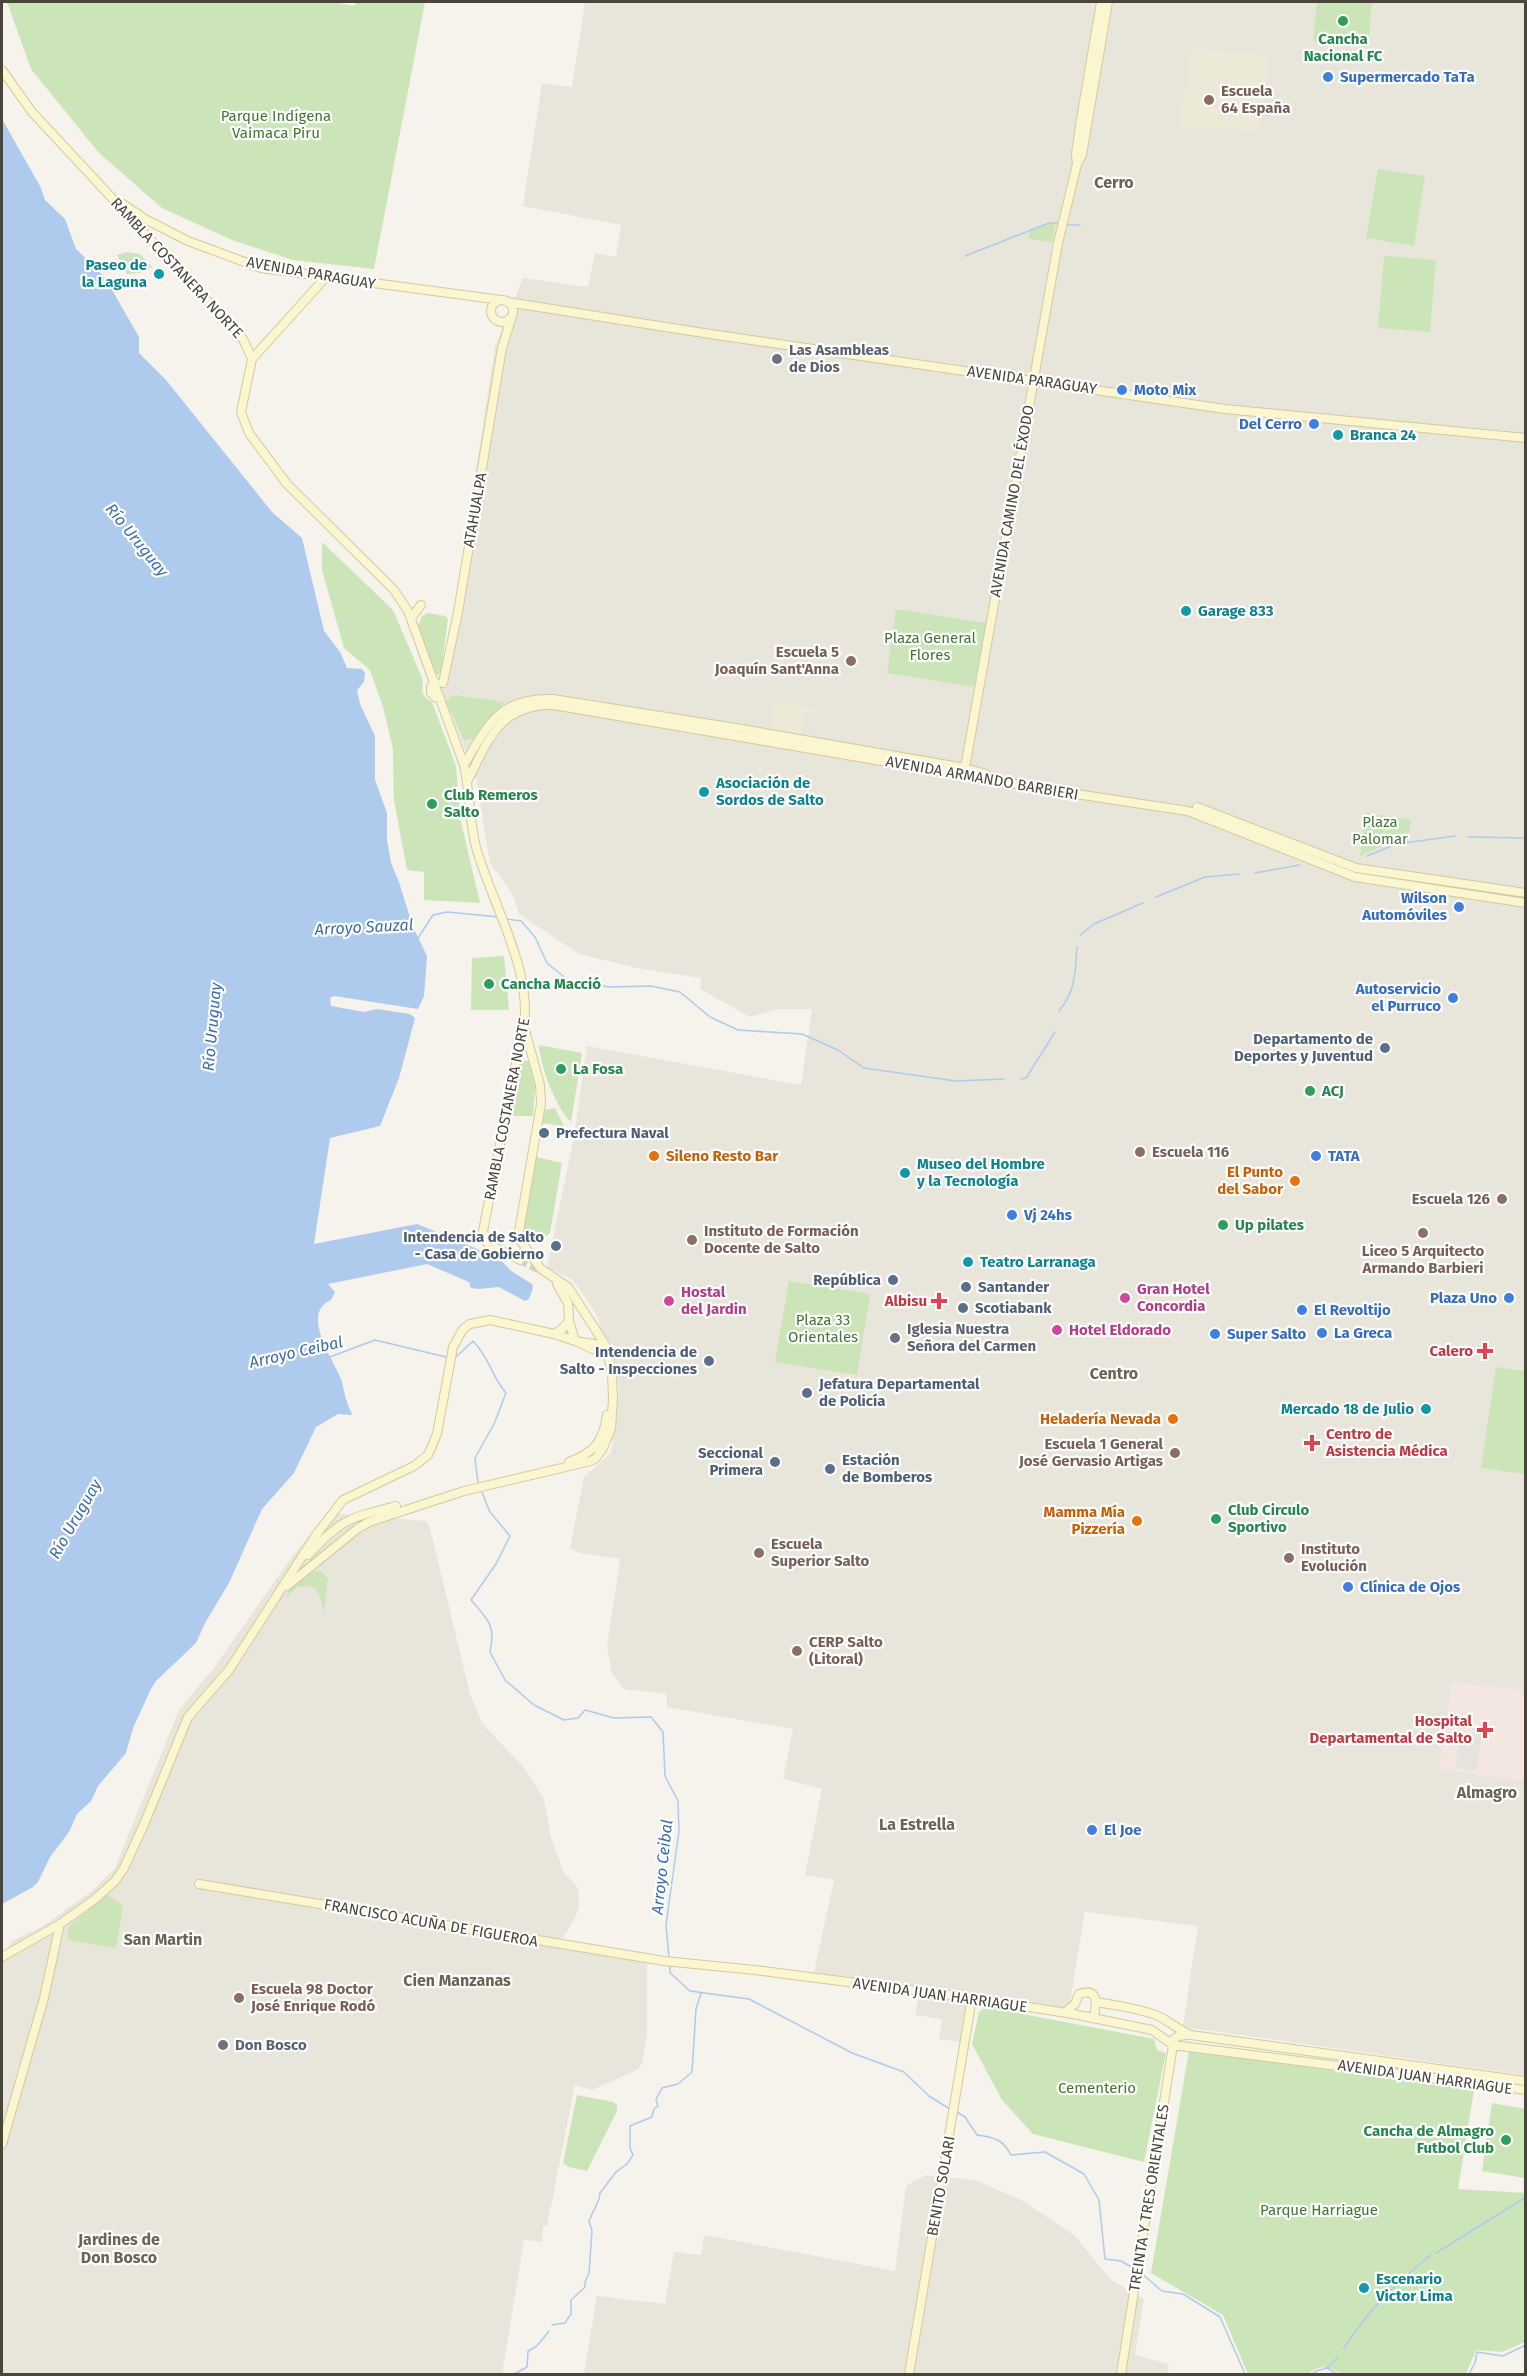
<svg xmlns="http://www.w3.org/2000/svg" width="1527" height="2376" viewBox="0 0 1527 2376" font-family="'Fira Sans',sans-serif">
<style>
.residential{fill:#e8e6db}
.education{fill:#ece9d7}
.medical{fill:#f4e6e1}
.green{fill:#cbe5b9}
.parking{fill:#e4e3e0}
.water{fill:#aecaec}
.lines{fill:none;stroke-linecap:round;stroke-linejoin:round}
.stream{stroke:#aecaec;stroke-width:1.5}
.secondary-tunnel{stroke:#d3d0c8;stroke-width:8;stroke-dasharray:8 4;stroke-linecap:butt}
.secondary-casing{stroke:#d0ca9f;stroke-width:10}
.secondary{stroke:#fbf6d0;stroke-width:8}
.leisure-dot{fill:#2e9e5b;stroke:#fff;stroke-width:2}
.shop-dot{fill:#3f7fe0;stroke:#fff;stroke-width:2}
.education-dot{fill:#8d6e63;stroke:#fff;stroke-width:2}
.culture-dot{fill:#0f9aa8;stroke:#fff;stroke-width:2}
.worship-dot{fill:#6b7280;stroke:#fff;stroke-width:2}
.service-dot{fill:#5c6f8a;stroke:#fff;stroke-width:2}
.food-dot{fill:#e8710a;stroke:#fff;stroke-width:2}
.hotel-dot{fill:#d1479c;stroke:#fff;stroke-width:2}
.health-dot{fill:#e0444e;stroke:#fff;stroke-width:2}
.labels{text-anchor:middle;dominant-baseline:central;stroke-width:4.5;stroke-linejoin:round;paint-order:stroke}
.leisure-label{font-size:15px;font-weight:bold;fill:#27864d;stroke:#fff;text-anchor:start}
.shop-label{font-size:15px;font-weight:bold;fill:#366cbe;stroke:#fff;text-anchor:start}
.education-label{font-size:15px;font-weight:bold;fill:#785e54;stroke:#fff;text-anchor:start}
.park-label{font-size:15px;fill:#427731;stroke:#fff}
.culture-label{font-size:15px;font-weight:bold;fill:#0d838f;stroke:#fff;text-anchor:start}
.street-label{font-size:15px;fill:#49453a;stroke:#fff}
.worship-label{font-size:15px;font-weight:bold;fill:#5b616d;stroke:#fff;text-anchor:start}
.service-label{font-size:15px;font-weight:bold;fill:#4e5e75;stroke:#fff;text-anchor:end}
.food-label{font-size:15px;font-weight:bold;fill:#c56008;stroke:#fff;text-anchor:end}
.hotel-label{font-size:15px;font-weight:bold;fill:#b23c85;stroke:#fff;text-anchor:start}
.health-label{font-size:15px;font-weight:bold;fill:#be3a42;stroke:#fff;text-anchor:end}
.neighbourhood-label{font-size:16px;font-weight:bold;fill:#6b6452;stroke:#fff}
.water-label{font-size:16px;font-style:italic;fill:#3b6dad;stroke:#fff}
</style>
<rect width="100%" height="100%" fill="#f5f3ec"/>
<!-- residential -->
<path class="residential" d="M585,2h940v2073l-335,-47 -7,-3 15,-99 -113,-14 -15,90 -5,6 -95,-16 -10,50 -21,-3 3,-20 -27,-4 5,-27 -106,-16 20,-92 -29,-5 17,-86 -39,-10 10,-50 -126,-22 -1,-13 -42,-5 -12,-16 -5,-26 13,-88 -40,-6 -10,-5 14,-71 27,-24 8,-63 -3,-24 -5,-23 -9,-10 -5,-17 -12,-19 -13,-18 -25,-11 27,-132 13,-90 214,39 11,-76h-34l-28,8 -50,-28 1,-11 -64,-10 -58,-14 -60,-40 -7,-21 -22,-30 -14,-84 -34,-90 53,-342 28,-69 65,9 7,-34 21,4 5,-32 -98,-19 19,-123 30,4z
M328,1513l98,8 4,7 40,166 12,29 44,47 18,30 7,37 12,34 15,17 1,19 -4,11 -13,21 85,14v84l-5,27 -5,6 -45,20 -17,-5 -28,141h-4l-1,16 -18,-2 -22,134h-500v-413l9,-20 32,-15 49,-35 23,-23 64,-158 34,-41 81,-115z
M926,2175l49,5 48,21 52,35 36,44 33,19 -9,56 34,9 -2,10h-583l13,-78 68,8 9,-52 27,3 3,-20 191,36 11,-85z"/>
<!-- education -->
<path class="education" d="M1197,49l71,6 -10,76 -78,-5 13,-75z
M776,702l45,8 -1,4 -15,-2 -4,22 -29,-5z"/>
<!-- medical -->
<path class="medical" d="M1452,1682l73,8v91l-86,-12z"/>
<!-- green -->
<path class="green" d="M7,2h327l19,4 5,-4h67l-51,267 -81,-9 -61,-20 -70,-32 -63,-55 -68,-84z
M1317,2h55l-4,45 -55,-6z
M1378,169l47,7 -11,70 -48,-8z
M1049,223l6,1 -3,18 -24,-3 2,-10z
M126,252l14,2 12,13 -12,6 -13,1 -10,-19z
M1384,256l52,4 -6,72 -52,-4z
M322,542l71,68 30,70c-1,11 -2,17 9,22l24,64 4,52 20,85 -56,-3v-28l-17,-2 -13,-70 -1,-51 -10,-42 -13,-37 -26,-22 -22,-78z
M896,609l90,14 -12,64 -87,-14z
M428,613l17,3 3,3 -7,53 -2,3 -4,-2 -17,-46 4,-11z
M453,695l52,7 -31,37 -10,1 -18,-39z
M1366,813l45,7 -3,20 -13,1 -35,15z
M504,956l5,54h-38l1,-52z
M539,1045l43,8 -11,69c-15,-13 -31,-57 -32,-77z
M524,1060l4,1 7,24 -2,31h-21l-1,-3 9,-49z
M555,1108l9,18 -23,-3 3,-13z
M536,1157l26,6 -12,70 -10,8 -12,-4 -5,-9z
M789,1281l81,13 -13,81 -82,-13z
M1496,1367l29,4v103l-44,-6z
M321,1571l7,7 -4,34c-5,-17 -3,-29 -27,-25l-10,10c1,-15 20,-26 34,-26z
M107,1895l16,10 -7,43 -49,-8 2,-14z
M986,2007l168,32 3,11 9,3 -22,109 -111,-28 -31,-34 -30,-56 7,-32z
M1189,2051l285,39 -16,99 67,4v149l-23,10 -26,-2 -10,24h-124c-13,-7 -22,-11 -34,0h-54l-7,-2 -24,-57 -72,-42z
M577,2095l36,7 4,3v6l-30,60 -18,-4 -6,-4z
M1492,2103l33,6v69l-43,-7z"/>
<!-- parking -->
<path class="parking" d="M1475,1732l7,1 -5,38 -22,-3 4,-28h-3l1,-7 18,1z"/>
<!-- water -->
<path class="water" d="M2,119l38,67 5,14 20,19 11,30 25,24 10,15 28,49v16l27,27 106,132 30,26 22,93 16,21 7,16 15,1 3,4 -1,9 -7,8 3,14 15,32v44l12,33v27l4,23 8,19 14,45 14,29 -3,40 -6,13 -84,-13 -4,2 1,8 33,6 13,-3 33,5 5,4 -16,60 -19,48 -50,12 -16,106 103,-20 82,34 12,13 21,13 1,4 -4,11 -4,2 -26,-14 -20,2 -8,-1 -2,-6 -42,-18 -99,20 7,8 -4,8c-31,13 2,59 10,79 3,8 3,16 6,23 1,5 4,8 5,13l-14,-1 -22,13 -22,46 -32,36 -33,74 -24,40 -9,20 -40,38 -5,8 -18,39 -7,25 -28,33 -7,15 -14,13 -8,18 -19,25 -12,25 -5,5 -31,17z"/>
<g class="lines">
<!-- stream -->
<path class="stream" d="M1067,225h13
M965,256l84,-33h9
M1468,837l58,1
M1367,856l29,-12 59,-8
M1255,873l45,-8
M1156,897l49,-20 34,-3
M506,919l15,2 14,16 12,26 21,17 41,7 42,-1 29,6 30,25 28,13 64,4 36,16 26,18 92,13 48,-2
M1080,935l14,-11 49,-21
M418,938l15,-23 14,-3 52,5
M1059,1011c17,-21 16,-38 18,-64
M1021,1079l5,-1 29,-46
M330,1357l45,-17 71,17
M456,1357l17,-16c17,17 18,35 33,52l-12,31 -19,34 3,25
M481,1490l9,22 20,24 -14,28 -25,36c17,20 25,25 19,52l15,28 29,25 30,15 14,-2 7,-8 29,8 37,-1 12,15 2,44 13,25 1,30 -13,94 3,32
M670,1965v8l20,18 59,8 103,54 52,19 25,24 21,13
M957,2112l8,5 12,18c16,2 26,4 34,20l34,-3 39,22 15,26 6,59 16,2 14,8
M1436,2253l90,-56
M1141,2273l21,18 21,3 37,23 25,57
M552,2325l13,-2 6,-9v-14l14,-13v-5l4,-9 3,-42 -3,-10 10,-22 1,-6 16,-21 11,-8 6,-9 -3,-7v-22l22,-9 2,-8 4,-3 -2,-7 6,-11 16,-4 14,-12 4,-63 5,-16
M1344,2348c25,-39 52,-65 87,-93
M1328,2367l10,-10
M514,2374l13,-7 1,-16 9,-5 12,-15
M1312,2374l4,-3 11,-3 10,6
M1469,2374l6,-11 2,-11 26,4 23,-11"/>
<!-- secondary-tunnel -->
<path class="secondary-tunnel" d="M520,1260l24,12"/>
<defs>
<path id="secondary" d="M2,70l30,42 211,227 9,20 -11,53 8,21 38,51 107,106 14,21 56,154c6,27 5,55 12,82 17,62 66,136 43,200l-36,184 5,13 32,16
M1077,164l-1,-10 4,-29 21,-123
M123,204l22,15 43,22 73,27 240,32
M491 311a11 11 0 1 1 22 0a11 11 0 1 1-22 0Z
M507,302l203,32 515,75 301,29
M252,359l74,-82
M411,618l10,-13
M435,682l-4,4v7l4,4 5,1
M443,683l15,-71 44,-264 10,-32
M464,765c24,-41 36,-68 89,-66l189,30 223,39 21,6
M965,768l93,-525 19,-79 5,-9 26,-153
M467,782c21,-41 32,-78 86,-77l510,87 125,19 167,66 171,26
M1197,807l159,61 170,25
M569,1321l6,20 27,12 6,-1
M554,1334l8,-5 7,-8 -1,-18 -11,-19
M569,1462c25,-10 34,-19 38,-47
M308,1555c33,-36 41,-37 88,-49
M287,1586l70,-57 12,-7 95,-31 127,-30 5,-3 7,-10 8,-20 2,-29 -1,-26 -6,-27 -38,-59 -27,-18 -23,-32 23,-133 -1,-19 -15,-55
M199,1884l465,77 91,9 217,28 101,16 79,16 21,15 353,45
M2,1957l58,-33 35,-25 20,-18 9,-13 21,-46 43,-105 41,-47 87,-135 27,-35 71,-34 14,-11 9,-21 16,-87 10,-18 7,-5 20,-4 64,14 21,7 31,5
M1097,2002c20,4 42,6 61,14 11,5 19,13 33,19l335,46
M1065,2012l10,-8 4,-10c21,-7 17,11 15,24
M2,2144l42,-146 16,-74
M909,2374l63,-376
M1121,2374l53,-335 4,-3 9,-1"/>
</defs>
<!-- secondary casing -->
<use href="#secondary" class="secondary-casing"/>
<!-- secondary -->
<use href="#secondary" class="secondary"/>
</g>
<!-- markers -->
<g class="leisure-dot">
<circle cx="1343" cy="21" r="6"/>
<circle cx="432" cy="804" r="6"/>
<circle cx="489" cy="984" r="6"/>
<circle cx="561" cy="1069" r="6"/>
<circle cx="1310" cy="1091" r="6"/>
<circle cx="1223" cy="1225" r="6"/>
<circle cx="1216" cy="1519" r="6"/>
<circle cx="1506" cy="2140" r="6"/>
</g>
<g class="shop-dot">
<circle cx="1328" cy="77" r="6"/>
<circle cx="1122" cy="390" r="6"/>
<circle cx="1314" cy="424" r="6"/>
<circle cx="1459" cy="907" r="6"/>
<circle cx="1453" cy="998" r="6"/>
<circle cx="1316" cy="1156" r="6"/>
<circle cx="1012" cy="1215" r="6"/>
<circle cx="1509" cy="1298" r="6"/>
<circle cx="1302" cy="1310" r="6"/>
<circle cx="1322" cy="1333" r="6"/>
<circle cx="1215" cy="1334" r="6"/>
<circle cx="1348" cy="1587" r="6"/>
<circle cx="1092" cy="1830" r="6"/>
</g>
<g class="education-dot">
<circle cx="1209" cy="100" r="6"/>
<circle cx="851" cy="661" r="6"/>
<circle cx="1140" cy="1152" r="6"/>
<circle cx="1502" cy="1199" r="6"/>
<circle cx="1423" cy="1233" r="6"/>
<circle cx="692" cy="1240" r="6"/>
<circle cx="1175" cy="1453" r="6"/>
<circle cx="759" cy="1553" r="6"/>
<circle cx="1289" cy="1558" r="6"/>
<circle cx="797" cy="1651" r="6"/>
<circle cx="239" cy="1998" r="6"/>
</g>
<g class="culture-dot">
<circle cx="159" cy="274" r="6"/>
<circle cx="1338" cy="435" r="6"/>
<circle cx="1186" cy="611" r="6"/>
<circle cx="704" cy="792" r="6"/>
<circle cx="905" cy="1173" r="6"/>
<circle cx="968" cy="1262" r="6"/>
<circle cx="1426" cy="1409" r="6"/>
<circle cx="1364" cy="2288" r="6"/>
</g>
<g class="worship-dot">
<circle cx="777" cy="359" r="6"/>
<circle cx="895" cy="1338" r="6"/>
<circle cx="223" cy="2045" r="6"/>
</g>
<g class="service-dot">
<circle cx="1385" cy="1048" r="6"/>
<circle cx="544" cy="1133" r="6"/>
<circle cx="556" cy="1246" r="6"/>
<circle cx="893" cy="1280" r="6"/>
<circle cx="966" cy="1287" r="6"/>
<circle cx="963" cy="1308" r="6"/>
<circle cx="709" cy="1361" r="6"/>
<circle cx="807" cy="1393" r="6"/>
<circle cx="775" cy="1462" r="6"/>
<circle cx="830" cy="1469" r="6"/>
</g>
<g class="food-dot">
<circle cx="654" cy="1156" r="6"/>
<circle cx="1295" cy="1181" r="6"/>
<circle cx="1173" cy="1419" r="6"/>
<circle cx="1137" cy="1521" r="6"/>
</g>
<g class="hotel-dot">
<circle cx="1125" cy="1298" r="6"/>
<circle cx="669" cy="1301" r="6"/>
<circle cx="1057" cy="1330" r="6"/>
</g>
<g class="health-dot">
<path d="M936 1292h6v6h6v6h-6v6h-6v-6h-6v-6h6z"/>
<path d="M1482 1342h6v6h6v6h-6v6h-6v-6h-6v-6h6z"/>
<path d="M1309 1434h6v6h6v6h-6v6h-6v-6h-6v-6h6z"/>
<path d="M1482 1721h6v6h6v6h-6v6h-6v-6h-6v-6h6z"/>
</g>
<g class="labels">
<!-- leisure labels -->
<g class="leisure-label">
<text x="1343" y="39" text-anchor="middle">Cancha<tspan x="1343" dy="17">Nacional FC</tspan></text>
<text x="444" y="795">Club Remeros<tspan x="444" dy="17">Salto</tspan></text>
<text x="501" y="984">Cancha Macció</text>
<text x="573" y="1069">La Fosa</text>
<text x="1322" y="1091">ACJ</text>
<text x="1235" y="1225">Up pilates</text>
<text x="1228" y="1510">Club Circulo<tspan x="1228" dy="17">Sportivo</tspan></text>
<text x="1494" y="2131" text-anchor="end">Cancha de Almagro<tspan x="1494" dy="17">Futbol Club</tspan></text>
</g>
<!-- shop labels -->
<g class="shop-label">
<text x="1340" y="77">Supermercado TaTa</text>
<text x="1134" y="390">Moto Mix</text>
<text x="1302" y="424" text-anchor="end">Del Cerro</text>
<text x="1447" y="898" text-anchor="end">Wilson<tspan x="1447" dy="17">Automóviles</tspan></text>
<text x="1441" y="989" text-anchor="end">Autoservicio<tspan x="1441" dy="17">el Purruco</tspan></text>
<text x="1328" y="1156">TATA</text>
<text x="1024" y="1215">Vj 24hs</text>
<text x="1497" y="1298" text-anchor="end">Plaza Uno</text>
<text x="1314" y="1310">El Revoltijo</text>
<text x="1334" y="1333">La Greca</text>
<text x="1227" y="1334">Super Salto</text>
<text x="1360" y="1587">Clínica de Ojos</text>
<text x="1104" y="1830">El Joe</text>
</g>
<!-- education labels -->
<g class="education-label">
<text x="1221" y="91">Escuela<tspan x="1221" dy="17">64 España</tspan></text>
<text x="839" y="652" text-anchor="end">Escuela 5<tspan x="839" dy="17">Joaquín Sant'Anna</tspan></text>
<text x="1152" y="1152">Escuela 116</text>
<text x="1490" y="1199" text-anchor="end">Escuela 126</text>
<text x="704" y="1231">Instituto de Formación<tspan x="704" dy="17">Docente de Salto</tspan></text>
<text x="1423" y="1251" text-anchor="middle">Liceo 5 Arquitecto<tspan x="1423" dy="17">Armando Barbieri</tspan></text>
<text x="1163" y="1444" text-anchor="end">Escuela 1 General<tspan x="1163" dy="17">José Gervasio Artigas</tspan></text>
<text x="771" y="1544">Escuela<tspan x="771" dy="17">Superior Salto</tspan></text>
<text x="1301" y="1549">Instituto<tspan x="1301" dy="17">Evolución</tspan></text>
<text x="809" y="1642">CERP Salto<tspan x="809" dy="17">(Litoral)</tspan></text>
<text x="251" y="1989">Escuela 98 Doctor<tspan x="251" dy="17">José Enrique Rodó</tspan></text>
</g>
<!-- park labels -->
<g class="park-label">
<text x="276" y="116">Parque Indígena<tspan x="276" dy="17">Vaimaca Piru</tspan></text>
<text x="930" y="638">Plaza General<tspan x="930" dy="17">Flores</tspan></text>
<text x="1380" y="822">Plaza<tspan x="1380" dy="17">Palomar</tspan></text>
<text x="823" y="1320">Plaza 33<tspan x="823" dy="17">Orientales</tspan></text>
<text x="1097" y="2088">Cementerio</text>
<text x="1319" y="2210">Parque Harriague</text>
</g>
<!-- culture labels -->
<g class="culture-label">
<text x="147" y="265" text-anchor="end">Paseo de<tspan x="147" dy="17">la Laguna</tspan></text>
<text x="1350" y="435">Branca 24</text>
<text x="1198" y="611">Garage 833</text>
<text x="716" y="783">Asociación de<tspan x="716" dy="17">Sordos de Salto</tspan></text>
<text x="917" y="1164">Museo del Hombre<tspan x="917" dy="17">y la Tecnología</tspan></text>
<text x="980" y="1262">Teatro Larranaga</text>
<text x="1414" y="1409" text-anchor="end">Mercado 18 de Julio</text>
<text x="1376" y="2279">Escenario<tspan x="1376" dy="17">Victor Lima</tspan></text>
</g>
<!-- street labels -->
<g class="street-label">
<text transform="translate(177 268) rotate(47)">RAMBLA COSTANERA NORTE</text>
<text transform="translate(311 273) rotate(10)">AVENIDA PARAGUAY</text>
<text transform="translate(1032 380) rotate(8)">AVENIDA PARAGUAY</text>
<text transform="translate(1012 501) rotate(-80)">AVENIDA CAMINO DEL ÉXODO</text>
<text transform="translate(475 510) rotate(-80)">ATAHUALPA</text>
<text transform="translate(982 778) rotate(10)">AVENIDA ARMANDO BARBIERI</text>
<text transform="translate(507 1109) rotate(-79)">RAMBLA COSTANERA NORTE</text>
<text transform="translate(431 1923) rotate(10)">FRANCISCO ACUÑA DE FIGUEROA</text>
<text transform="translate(940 1995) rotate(8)">AVENIDA JUAN HARRIAGUE</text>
<text transform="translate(1425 2077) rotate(8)">AVENIDA JUAN HARRIAGUE</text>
<text transform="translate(941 2186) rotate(-80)">BENITO SOLARI</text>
<text transform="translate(1149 2198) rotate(-81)">TREINTA Y TRES ORIENTALES</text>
</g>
<!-- worship labels -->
<g class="worship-label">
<text x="789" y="350">Las Asambleas<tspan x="789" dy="17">de Dios</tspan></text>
<text x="907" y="1329">Iglesia Nuestra<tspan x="907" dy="17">Señora del Carmen</tspan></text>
<text x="235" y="2045">Don Bosco</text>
</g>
<!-- service labels -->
<g class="service-label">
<text x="1373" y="1039">Departamento de<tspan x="1373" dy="17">Deportes y Juventud</tspan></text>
<text x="556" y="1133" text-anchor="start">Prefectura Naval</text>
<text x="544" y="1237">Intendencia de Salto<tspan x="544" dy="17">- Casa de Gobierno</tspan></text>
<text x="881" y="1280">República</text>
<text x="978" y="1287" text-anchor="start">Santander</text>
<text x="975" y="1308" text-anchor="start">Scotiabank</text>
<text x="697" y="1352">Intendencia de<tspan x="697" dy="17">Salto - Inspecciones</tspan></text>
<text x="819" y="1384" text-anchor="start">Jefatura Departamental<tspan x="819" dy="17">de Policía</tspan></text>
<text x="763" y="1453">Seccional<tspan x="763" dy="17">Primera</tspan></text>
<text x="842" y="1460" text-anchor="start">Estación<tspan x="842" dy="17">de Bomberos</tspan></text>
</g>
<!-- food labels -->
<g class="food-label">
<text x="666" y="1156" text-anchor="start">Sileno Resto Bar</text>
<text x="1283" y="1172">El Punto<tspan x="1283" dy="17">del Sabor</tspan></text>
<text x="1161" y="1419">Heladería Nevada</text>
<text x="1125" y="1512">Mamma Mía<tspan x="1125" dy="17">Pizzería</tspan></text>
</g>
<!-- hotel labels -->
<g class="hotel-label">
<text x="1137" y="1289">Gran Hotel<tspan x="1137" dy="17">Concordia</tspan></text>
<text x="681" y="1292">Hostal<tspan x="681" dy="17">del Jardin</tspan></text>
<text x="1069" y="1330">Hotel Eldorado</text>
</g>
<!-- health labels -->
<g class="health-label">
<text x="927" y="1301">Albisu</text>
<text x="1473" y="1351">Calero</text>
<text x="1326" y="1434" text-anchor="start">Centro de<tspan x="1326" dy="17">Asistencia Médica</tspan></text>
<text x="1472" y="1721">Hospital<tspan x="1472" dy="17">Departamental de Salto</tspan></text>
</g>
<!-- neighbourhood labels -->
<g class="neighbourhood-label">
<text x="1114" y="182">Cerro</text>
<text x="1114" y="1373">Centro</text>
<text x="1487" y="1792">Almagro</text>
<text x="917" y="1824">La Estrella</text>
<text x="163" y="1939">San Martin</text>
<text x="457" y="1980">Cien Manzanas</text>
<text x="119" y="2239">Jardines de<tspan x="119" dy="18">Don Bosco</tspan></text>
</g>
<!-- water labels -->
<g class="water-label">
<text transform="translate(137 540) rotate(51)">Río Uruguay</text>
<text transform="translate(364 927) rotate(-3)">Arroyo Sauzal</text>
<text transform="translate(212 1027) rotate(-85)">Río Uruguay</text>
<text transform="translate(296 1352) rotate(-13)">Arroyo Ceibal</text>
<text transform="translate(75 1519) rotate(-60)">Río Uruguay</text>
<text transform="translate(662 1867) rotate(-84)">Arroyo Ceibal</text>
</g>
</g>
<!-- border -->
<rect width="1527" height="2376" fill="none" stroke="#49453a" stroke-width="6"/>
</svg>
